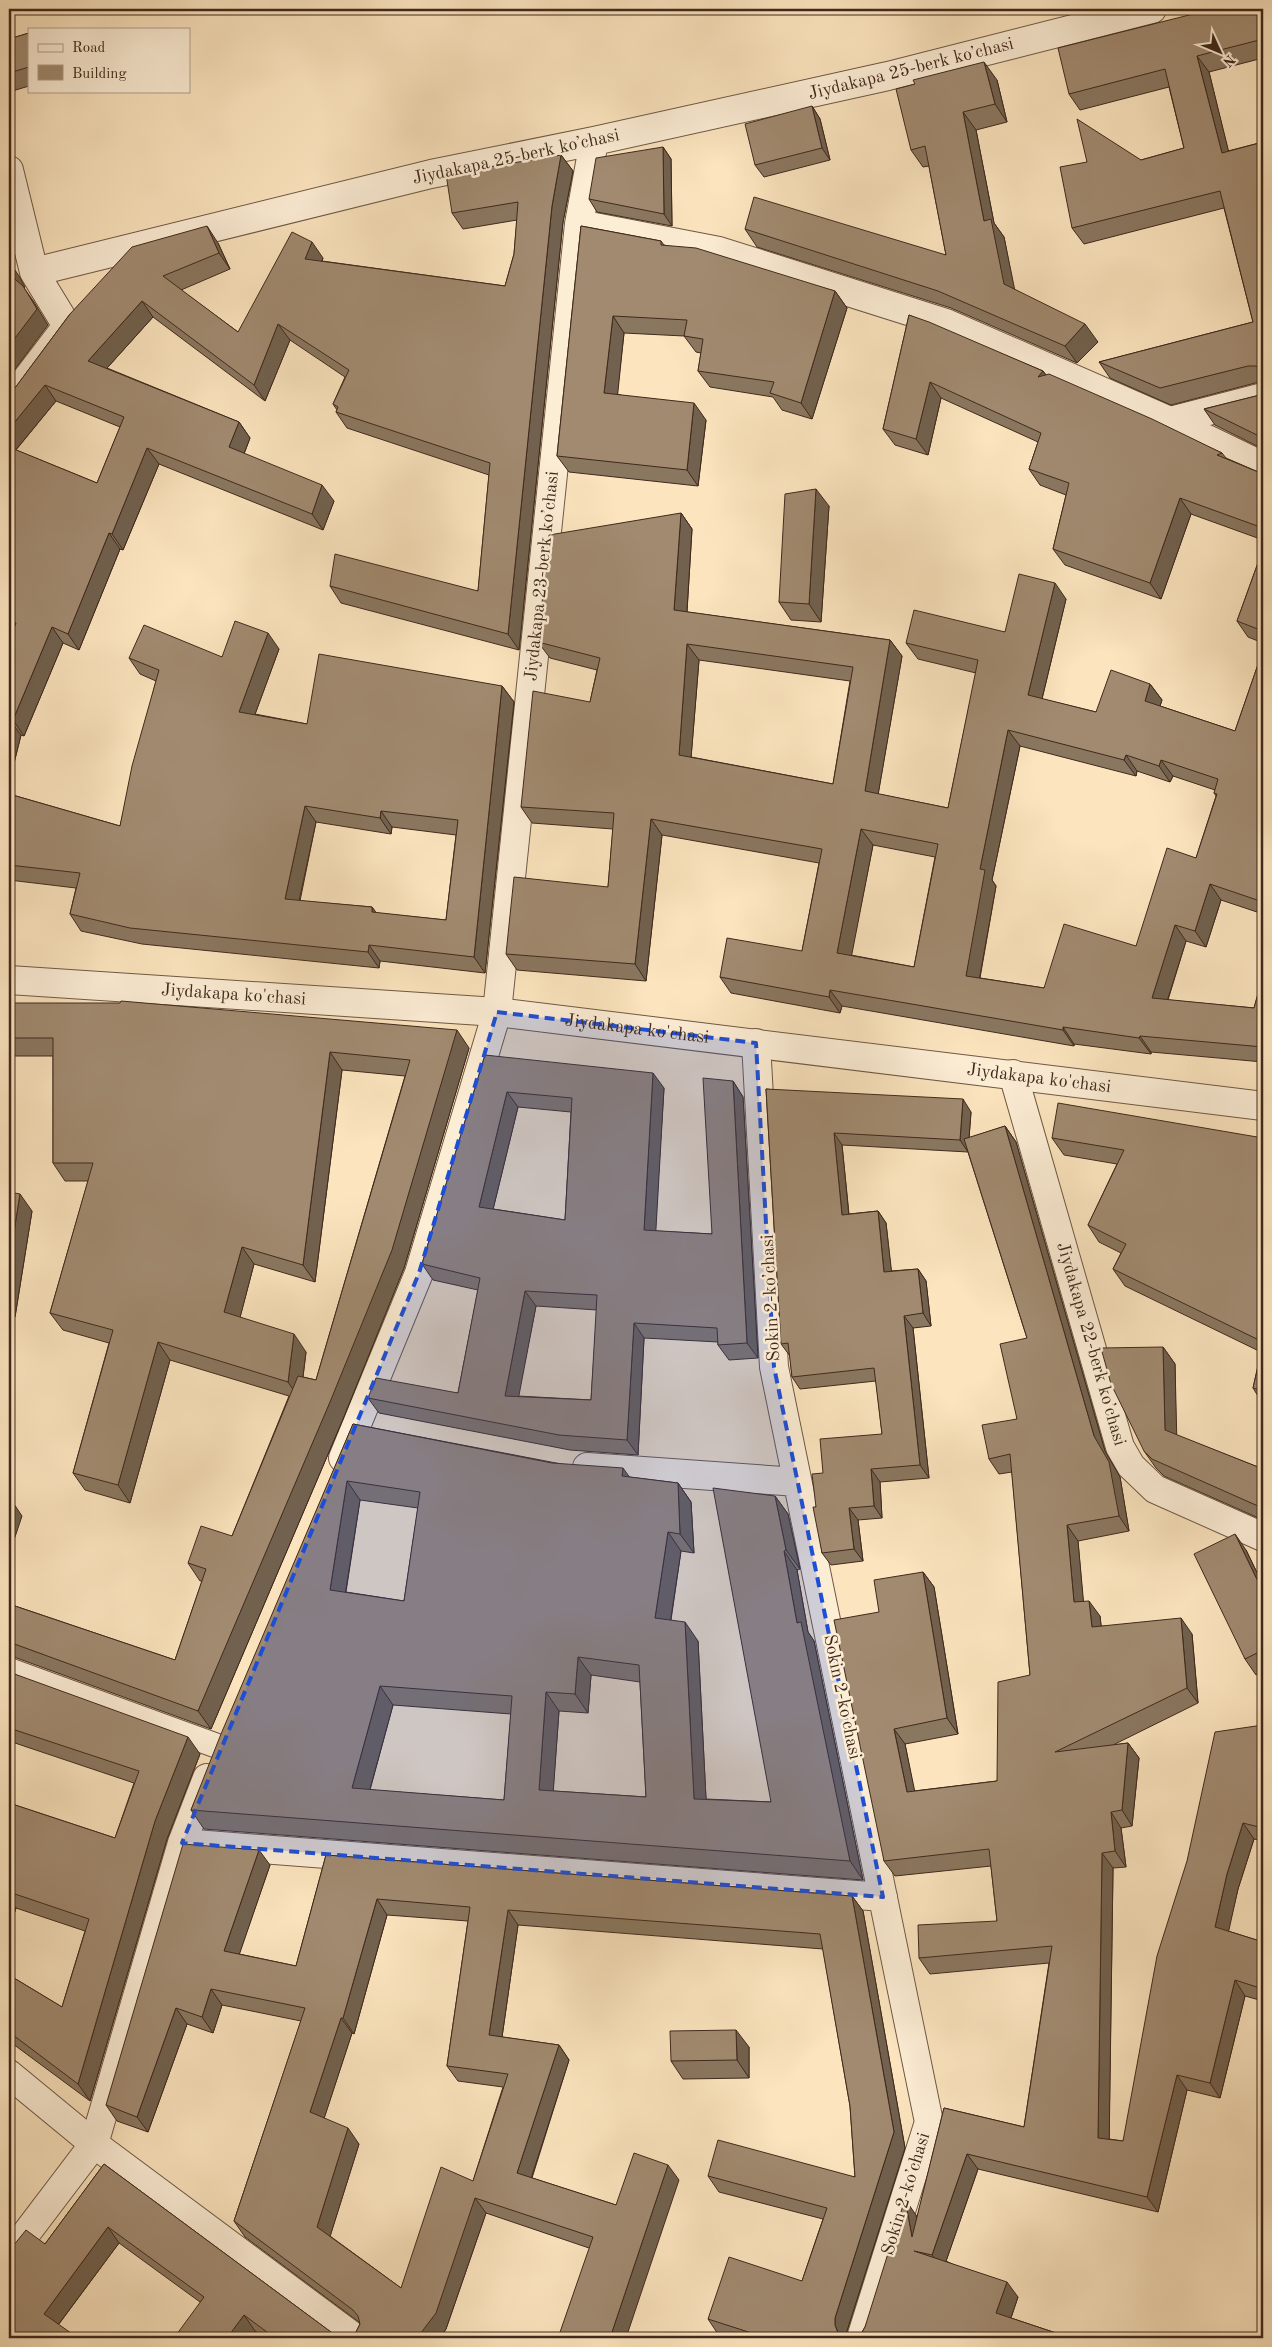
<svg xmlns="http://www.w3.org/2000/svg" width="1272" height="2347" viewBox="0 0 1272 2347" font-family="'Old Standard TT',serif">
<style>
.lines{fill:none;stroke-linecap:round;stroke-linejoin:round}
.service-casing{stroke:#6f5844;stroke-width:26}
.minor-casing{stroke:#6f5844;stroke-width:30}
.tertiary-casing{stroke:#6f5844;stroke-width:30}
.service{stroke:#fcedd5;stroke-width:24}
.minor{stroke:#fcedd5;stroke-width:28}
.tertiary{stroke:#fcedd5;stroke-width:28}
.wall{fill:#8a7760;stroke:#40291c;fill-rule:evenodd}
.shaded-wall{fill:#71614e;stroke:#40291c}
.building{fill:#a18a70;stroke:#40291c;fill-rule:evenodd}
.marked{fill:#1d4ed8;fill-opacity:0.2;stroke:#1d4ed8;stroke-width:4;stroke-dasharray:10 6;stroke-linejoin:round}
.labels{text-anchor:middle;dominant-baseline:central;stroke-width:5;stroke-linejoin:round;paint-order:stroke}
.street-label{font-size:18px;fill:#40291c;stroke:#fcedd5}
</style>
<rect width="100%" height="100%" fill="#fbe4be"/>
<filter id="stains"><feTurbulence type="fractalNoise" baseFrequency=".004" numOctaves="4"/><feColorMatrix values="0 0 0 0 .2 0 0 0 0 .09 0 0 0 0 .02 0 0 0 .5 -.17"/></filter>
<radialGradient id="worn" r=".72"><stop offset=".6" stop-color="#630" stop-opacity="0"/><stop offset="1" stop-color="#630" stop-opacity=".3"/></radialGradient>
<g class="lines">
<defs>
<path id="service" d="M9,1670l211,77"/>
<path id="minor" d="M9,170l25,102
M579,224l140,27 227,72 224,98 93,45
M9,402l58,-76 -33,-54 397,-98 163,-33 294,-65 264,-67
M1170,421l93,-24
M756,1043l18,324 155,755 -68,216
M1013,1074l107,373 11,19 24,23 108,48
M343,1458l76,-185 78,-261 82,-788 15,-83
M587,1467l210,15
M182,1843l701,54
M9,2074l85,70 261,194
M9,2256l85,-112 88,-301 25,-65"/>
<g id="tertiary">
<path id="s1" d="M9,980l488,32 766,94"/>
</g>
</defs>
<!-- service casing -->
<use href="#service" class="service-casing"/>
<!-- minor casing -->
<use href="#minor" class="minor-casing"/>
<!-- tertiary casing -->
<use href="#tertiary" class="tertiary-casing"/>
<!-- service -->
<use href="#service" class="service"/>
<!-- minor -->
<use href="#minor" class="minor"/>
<!-- tertiary -->
<use href="#tertiary" class="tertiary"/>
</g>
<!-- wall -->
<path class="wall" d="M1263,9v49l-54,14 19,79 35,-9v240h-4l-88,23 -61,-27 -11,-16 154,-40 -29,-114 -140,36 -12,-16 69,-68 43,-12 -15,-61 -89,23 -11,-16z
M29,33v53l-20,6v-53z
M997,80l10,42 -31,8 18,93 10,14 10,52 84,53 -21,21 -126,-55 -194,-61 -12,-18 201,26 -17,-89 -6,1 -12,-17z
M812,106l8,13 10,41 -66,17 -9,-12z
M663,147l8,12 1,67 -75,-14 -8,-13z
M561,155l12,16 -10,51 -44,428 -178,-47 -11,-17 148,5 11,-116 -142,-47 -11,-16 1,-2 -4,-6 12,-27 -55,-37 -25,61 -112,-84 -46,51 132,54 11,16 -6,16 90,47 -11,29 -164,-66 -36,86 -3,-1 -41,101 -16,-7 -39,93 -3,-1 -12,48v-141l3,-9 -3,-1v-236l61,-82 148,-71 12,26 -49,21 57,42 85,-74 -1,3 183,25 9,-32 3,-34 -54,9 -11,-16zM56,401l64,26 -23,56 -81,-33z
M581,226l80,15 3,4 171,46 12,17 -35,111 -30,-9 -9,-13 -63,-10 -12,-16 3,-18 -5,-1 -12,-16 -60,-3 -7,61 89,26 -8,66 -129,-14 -12,-16z
M909,315l134,56 3,4 176,78 4,5 37,16v66l-72,-26 -30,85 -96,-34 -12,-16 13,-54 -26,-10 -11,-16 9,-27 -97,-44 -13,57 -33,-10 -12,-16z
M1263,391v58l-48,-24 -11,-16 52,-13 6,-4z
M829,506l-8,116 -30,-2 -12,-18z
M681,513l11,16 -5,83 203,28 12,16 -24,138 70,14 28,-135 -58,-14 -12,-16 99,-11 61,-33 -24,100 54,13 54,-28 12,16 -2,6 75,25 28,-81v264l-42,-14 -15,47 -20,-6 -18,59 86,8 9,-32v86l-112,-10v2l-77,-10v2l-232,-40 -2,7 -109,-20 -11,-16 82,-26 17,-88 -157,-28 -16,146 -129,-11 -11,-16 102,-67 5,-58 -81,-6 -11,-16 69,-105 7,-32 -47,-12 -12,-16zM699,660l151,21 -17,103 -142,-27zM1020,746l116,30 1,-5 33,11 3,-6 42,14 -1,3 2,3 -20,62 -60,88 -92,42 -64,-10 16,-92 -4,-6zM873,845l62,12 -21,110 -63,-12z
M1263,549v94l-15,-6 -11,-16z
M279,649l-24,65 52,10 195,-38 12,16 -29,271 -105,-12 -1,7 -237,-24 -61,-13 -11,-17 6,-26 -67,-8v-86l111,32 36,-145 -16,-7 -11,-16 93,-1zM316,822l75,12 1,-7 64,8 -10,85 -70,-7 -4,-6 -72,-6z
M9,1003l460,45 -65,220 -61,151 -132,310 -197,-72h-5v-53l166,56 27,-79h-2l-12,-18 44,-27 57,-140 -119,-36 -40,143 -45,-13 -12,-17 36,-130 -46,-13 -13,-17 38,-132h-23l-12,-18v-107h-44zM342,1070l63,6 -89,304 -13,-3 3,-25 -66,-35 14,-53 61,18z
M485,1055l179,33 -9,143 57,3 21,-153 10,16 15,261 -29,2 -11,-15v-3l-74,-4 -6,117 -68,-5 -191,-37 -11,-15 90,-5 20,-103 -45,-10 -11,-16zM518,1107l53,5 -6,108 -72,-11zM536,1306l61,4 -6,90 -73,-4z
M766,1089l205,23 -2,26 36,-12 11,16 89,309 15,26 9,54 -51,10 5,61 17,14 1,10 91,8 6,69 -85,42 15,-2 11,15 -7,68 -11,2 5,39 -13,1 -4,271 14,2 140,-416v116l-9,-2 -16,50 -10,42 35,11v59l-18,-5 -25,102 -33,-8 -29,122 -180,-43 -32,92 72,36 -7,21 60,20h-340l-13,-4 -10,-15 94,-38 21,-62 -104,-27 -11,-16 147,1 -5,-71 -27,-157 -305,-24 -16,112 57,8 10,15 -37,118 84,27 63,-25 -90,68 -103,-35 -40,116 -6,9h-175l-10,-7 -55,-29 -81,-59 -60,81 -50,14 36,-94 59,-80 231,171 8,3 8,-1 5,-5 4,-8 -1,-2 -114,-85 -11,-16 67,-200 -79,-16 -9,28 -26,-9 -39,108 -31,-11 -11,-16 164,-240 -31,89 57,12 30,-111 526,41 11,15 42,237 -59,186v3l7,1 8,-4 4,-7 51,-112 1,3 27,-110 80,19 25,-164 -119,11 -11,-16 78,-37 -6,-55 -96,10 -11,-15 -5,-249 44,-40 11,15 24,147 -53,10 9,47 83,-10 33,-106 -18,-203 -13,2 -10,-15 28,-40 10,-81 -59,-186 -126,-7 7,69 29,-3 8,12 5,48 27,-2 8,12 5,45 -18,2 16,150 -49,4 2,36 -24,2 5,41 -32,4 -9,-12 -6,-46 7,-34 59,-39 -6,-53 -76,8 -8,-12 -2,-21 -9,-12zM387,1915l81,6 -21,145 11,15 45,6 -30,94 -72,107 -71,-52 29,-92 -35,-26 28,-85 2,1z
M1052,1138h211v266l-10,-16 8,-36 -136,-66 -12,-17 8,-16 -22,-11 -11,-17 29,-61 -53,-9z
M9,1192l23,19 -17,106 -6,-2z
M1163,1347l12,17 1,71 82,32 5,-21v74l-99,-44 -8,-8 -12,-17z
M353,1424l276,53 49,6 13,19 3,51 -13,-2 -10,69 27,21 8,158 65,3 4,-306 13,18 12,55 -3,1 11,62 6,9 49,239 -659,-51 -13,-19zM360,1500l58,8 -14,93 -58,-9zM591,1675l49,7 6,115 -93,-6 6,-80 29,2zM393,1705l118,9 -7,86 -134,-10z
M1246,1550l17,35v87l-7,3 -11,-16z
M9,1672l191,82 -33,85 -77,262 -81,-60v-66l53,32 23,-76 -69,-23 -7,22v-127l106,35 19,-55 -125,-42z
M749,2047v31l-66,1 -12,-18z"/>
<!-- shaded-wall -->
<path class="shaded-wall" d="M1197,56l12,16 24,97 -11,-16z
M984,62l13,18 10,42 -12,-18z
M812,106l8,13 10,41 -8,-12z
M963,112l13,18 18,93 10,14 13,64 -13,-17 -20,-63z
M663,147l8,12 1,67 -8,-12z
M561,155l12,16 -10,51 -44,428 -11,-16 44,-428z
M207,226l11,17 12,26 -11,-16z
M312,242l11,16 -7,17 -11,-16z
M9,261l10,15 6,11 -1,1 10,14 14,23 -39,52 1,-102z
M835,291l12,17 -35,111 -11,-16z
M142,301l11,16 -54,60 -11,-16z
M613,316l11,17 -8,77 -12,-17z
M278,324l12,16 -25,61 -11,-16z
M1085,324l13,18 -21,21 -12,-17z
M1043,371l12,17 -17,-11z
M930,382l11,16 -13,57 -12,-16z
M45,385l11,16 -47,57v-29z
M694,403l12,17 -8,66 -11,-16z
M239,422l11,16 -10,26 -11,-17z
M147,448l12,16 -36,86 -11,-16z
M322,485l12,16 -11,29 -11,-16z
M816,489l13,17 -8,116 -12,-18z
M1180,498l11,16 -30,85 -11,-16z
M681,513l11,16 -6,97 -12,-16z
M109,533l11,16 -41,101 -11,-16z
M1055,583l11,16 -27,112 -11,-16z
M52,627l11,16 -39,93 -11,-16z
M268,633l11,16 -29,79 -11,-16z
M890,640l12,16 -26,151 -11,-16z
M687,644l12,16 -9,111 -11,-16z
M1150,684l12,16 -6,17 -11,-16z
M502,686l12,16 -29,271 -11,-16z
M9,719l12,16 -12,48z
M1008,730l12,16 -28,134 4,6 -19,106 -11,-16 14,-107z
M1126,755l11,16 -1,5 -12,-16z
M1161,760l12,16 -3,6 -11,-16z
M305,806l11,16 -20,93 -11,-16z
M381,811l11,16 -1,7 -11,-16z
M651,819l11,16 -16,146 -11,-17z
M861,829l12,16 -24,124 -12,-16z
M1210,884l11,16 -15,47 -11,-16z
M372,907l12,16 -12,-11z
M1175,925l11,16 -23,73 -11,-16z
M369,945l11,16 -1,7 -11,-16z
M830,990l12,16 -2,7 -11,-16z
M1063,1027l11,17v2l-11,-16z
M457,1030l12,18 -65,220 -61,151 -132,310 -13,-18z
M1140,1036l11,16v2l-12,-16z
M330,1052l12,18 -27,212 -12,-17z
M653,1073l11,15 -9,158 -11,-16z
M733,1081l10,16 15,261 -11,-15z
M507,1092l11,15 -28,115 -11,-15z
M963,1099l8,13 -3,40 -8,-12z
M1005,1126l11,16 89,309 15,26 9,54 -10,-15 -25,-80z
M834,1133l8,12 8,82 -8,-12z
M20,1194l12,17 -17,106 -6,-9v-45z
M878,1211l8,12 7,61 -9,-12z
M242,1247l12,17 -17,65 -13,-17z
M918,1269l8,12 5,45 -8,-13z
M525,1291l11,15 -20,105 -11,-15z
M904,1316l9,12 16,150 -9,-13z
M634,1323l10,15 -6,117 -11,-15z
M294,1334l12,18 -6,48 -12,-18z
M158,1342l12,18 -40,143 -12,-18z
M1163,1347l12,17 2,83 -12,-17z
M623,1468l13,18 -14,-10z
M871,1469l9,13 2,36 -8,-12z
M347,1481l13,19 -17,108 -13,-18z
M678,1483l13,19 3,51 -14,-19z
M775,1496l13,18 12,55 -14,-19z
M10,1498l12,18 -13,39v-53z
M849,1508l9,12 5,41 -9,-12z
M1067,1525l11,16 7,77 -11,-16z
M668,1532l13,19 -13,86 -13,-19z
M1235,1534l11,16 17,35v7z
M784,1551l13,19 11,62 6,9 49,239 -13,-19 -53,-238z
M923,1572l11,15 24,147 -11,-16z
M1089,1601l11,15 3,26 -11,-15z
M1181,1618l11,16 6,69 -11,-15z
M685,1622l13,19 9,177 -13,-19z
M578,1657l13,18 -3,38 -13,-19z
M380,1686l13,19 -28,102 -13,-19z
M546,1692l13,19 -7,98 -13,-19z
M894,1729l11,15 13,63 -11,-15z
M188,1737l12,17 -33,85 -77,262 -12,-17 77,-263z
M1128,1743l11,15 -7,68 -10,-16z
M1111,1812l10,16 5,39 -11,-16z
M1243,1823l11,16 -16,50 -12,54 -11,-16 12,-53z
M259,1850l11,15 -35,102 -11,-16z
M1102,1853l11,15 -4,286 -11,-16z
M852,1896l11,15 42,237 -59,186v4l-8,-5 -3,-8v-7l59,-186z
M9,1898l7,10 -7,22z
M377,1899l10,16 -33,119 -11,-16z
M508,1910l10,15 -18,126 -11,-16z
M1235,1980l10,16 -25,102 -10,-15z
M211,1989l11,16 -9,28 -11,-16z
M176,2008l11,16 -39,108 -11,-15z
M341,2018l11,15 -31,95 -11,-16z
M736,2030l13,17v31l-12,-18z
M559,2045l10,15 -41,128 -11,-15z
M1177,2075l10,15 -29,122 -11,-15z
M348,2128l11,16 -31,99 -11,-16z
M967,2154l11,15 -35,101 -11,-15z
M668,2165l11,15 -53,158h-16z
M475,2198l11,15 -40,116 -6,9h-23z
M905,2199l11,16 7,38 -11,-16z
M9,2223l3,4 -3,3z
M108,2227l11,16 -64,86 -11,-15z
M1007,2282l11,15 -11,32 -11,-16z
M244,2315l11,16 -6,7h-22z"/>
<!-- building -->
<path class="building" d="M1213,9h50v30l-66,17 25,97 41,-11v228l-7,-4h-8l-88,22 -61,-26 154,-40 -33,-131 -148,37 -12,-61 27,-5 -10,-43 64,41 43,-12 -19,-79 -96,25 -11,-46z
M29,33v34l-20,6v-34z
M984,62l11,42 -32,8 21,109 7,-2 13,65 81,40 -20,22 -127,-55 -193,-62 9,-32 192,58 -21,-109 -14,4 -15,-61 19,-5 -2,-4z
M812,106l10,42 -67,17 -10,-41z
M663,147l1,67 -75,-15 7,-41z
M561,155l-9,51 -44,428 -178,-48 5,-32 143,37 12,-128 -154,-51 2,-5 -5,-3 16,-34 -71,-46 -24,61 -112,-84 -54,60 151,61 -10,25 93,38 -10,29 -165,-66 -35,86 -3,-1 -41,101 -16,-7 -39,93 -4,-1v3v-80l7,-19 -7,-3v-173l88,36 27,-66 -79,-32 -36,44v-33l61,-82 62,-67 75,-21 12,27 -56,23 75,56 54,-100 20,10 -7,17 200,27 9,-32 4,-52 -66,11 -6,-39z
M581,226l80,15v4l35,3 139,43 -34,112 -31,-10 4,-11 -76,-11 5,-32 -19,-3 3,-16 -74,-4 -9,77 90,10 -7,67 -130,-14z
M9,262l5,9 -4,4 13,11 14,23 -28,37z
M909,315l20,7 114,49 -5,6 11,-3 103,45 70,34 -5,2 46,19v54l-83,-30 -30,85 -97,-34 16,-66 -40,-14 12,-36 -111,-51 -14,57 -33,-10z
M1263,391v49l-4,-4 -55,-27 52,-13 6,-4z
M816,489l-7,115 -30,-2 6,-108z
M681,513l-7,97 216,30 -25,151 83,17 30,-148 -72,-17 8,-33 91,22 14,-58 36,9 -27,112 68,17 15,-42 39,14 -5,17 90,30 28,-81v252l-53,-18 -15,47 -20,-6 -23,73 102,10 9,-32v71l-123,-11 -1,2 -76,-11v3l-233,-40 -1,7 -109,-20 7,-39 75,13 20,-102 -171,-30 -16,145 -129,-10 8,-77 94,10 6,-74 -93,-6 12,-116 57,11 10,-44 -62,-16 11,-107zM687,644l166,23 -20,117 -154,-29zM1008,730l116,30 2,-5 33,11 2,-6 57,19 -4,14 3,1 -21,64 -29,-10 -31,98 -72,-22 -20,64 -78,-12 19,-106 -5,-1zM861,829l77,15 -24,123 -77,-14z
M1263,549v82l-26,-10z
M235,621l33,12 -29,79 68,12 12,-70 183,32 -28,271 -105,-12 -1,7 -238,-24 -60,-14 10,-41 -71,-8v-71l111,32 12,-60 27,-96 -30,-12 15,-33 78,32zM305,806l75,12 1,-7 77,9 -12,100 -74,-8v-5l-87,-8z
M121,1001l336,29 -65,220 -62,152 -132,309 -189,-69v-38l166,56 31,-91 -18,-6 13,-37 31,10 66,-160 18,4 94,-320 -80,-8 -27,213 -61,-18 -18,65 70,22 -6,48 -130,-40 -40,143 -45,-12 40,-143 -63,-17 43,-150h-40v-125h-44v-35h111z
M485,1055l168,18 -9,157 68,4 -9,-156 30,3 14,262 -29,2 -1,-17 -83,-5 -7,117 -68,-5 -191,-37 8,-20 82,15 22,-115 -58,-14zM507,1092l65,6 -7,122 -86,-13zM525,1291l72,4 -6,105 -86,-4z
M766,1089l197,10 -3,41 -126,-7 8,82 36,-4 6,61 34,-3 5,44 -19,3 16,149 -49,4 3,37 -25,2 5,41 -32,4 -9,-46h3l-4,-33 11,-1 -3,-34 62,-5 -8,-66 -82,9 -4,-34 -7,1z
M1058,1103l205,35v204l-150,-73 13,-25 -38,-19 36,-75 -72,-12z
M1005,1126l89,310 15,26 10,54 -52,9 7,77 15,-1 3,26 89,-9 6,70 -132,64 73,-9 -6,67 -11,2 4,39 -13,2 -4,285 25,3 34,-185 30,-95 28,-129 48,-7v103l-20,-5 -16,51 -12,53 48,15v47l-28,-9 -25,103 -33,-8 -30,122 -180,-43 -35,101 -18,-4 93,31 -11,31 75,25h-122l-10,-3 -1,3h-171l-59,-19 21,-62 73,24 25,-73 -119,-32 10,-36 137,37 -5,-71 -30,-172 -312,-24 -19,125 70,10 -42,128 99,32 18,-52 34,12 -58,173h-52l35,-101 -118,-39 -39,115 -19,25h-142l-31,-23 -17,23h-53l30,-41 -96,-70 -64,87 34,24h-69v-87l17,-21 19,14 59,-80 231,171 8,3 8,-1 5,-5 4,-8 -2,-8 -5,-6 -119,-89 71,-213 -94,-19 -9,28 -26,-9 -39,109 -31,-12 77,-261 76,6 -35,101 72,15 30,-111 526,41 42,236 -59,186v7l3,8 7,4 8,1 8,-4 4,-7 40,-128 7,38 32,-129 80,19 28,-181 -133,12 -1,-33 79,-4 -8,-72 -105,12 -50,-241 45,-8 -5,-32 49,-8 24,146 -53,11 13,63 90,-11 1,-99 32,-7 -20,-221 -21,5 -7,-34 35,-6 -17,-75 27,-6 -63,-199zM377,1899l93,8 -23,159 61,8 -35,107 -32,-14 -40,121 -84,-61 31,-99 -38,-16 31,-94h2z
M9,1192l11,2 -11,69z
M1263,1345v46l-10,-3z
M1163,1347l2,83 93,37 5,-21v61l-5,-1 -106,-47 -8,-8 -33,-67 -10,-36z
M353,1424l199,39 71,5 -1,8 56,7 2,51 -12,-2 -13,86 30,4 9,177 77,3 -58,-314 62,8 11,54 -2,1 13,72 4,-1 49,239 -659,-51 30,-76zM347,1481l73,11 -16,109 -74,-11zM578,1657l61,8 7,132 -107,-7 7,-98 29,2zM380,1686l132,10 -8,104 -152,-12z
M1235,1534l28,58v58l-18,9 -51,-105z
M9,1672l179,65 -33,84 -77,263 -69,-52v-57l53,32 27,-88 -80,-27v-89l106,35 24,-67 -130,-43z
M736,2030l1,30 -66,1 -1,-30z
M1263,2316v22h-7z"/>
<!-- marked area -->
<path class="marked" d="M497,1012l259,31 18,324 109,530 -701,-54 237,-570z"/>
<g class="labels">
<!-- street labels -->
<g class="street-label">
<text transform="translate(911 69) rotate(-14)">Jiydakapa 25-berk koʼchasi</text>
<text transform="translate(516 157) rotate(-12)">Jiydakapa 25-berk koʼchasi</text>
<text transform="translate(542 576) rotate(-84)">Jiydakapa 23-berk koʼchasi</text>
<text stroke="none"><textPath href="#s1" startOffset="225">Jiydakapa ko'chasi</textPath></text>
<text stroke="none"><textPath href="#s1" startOffset="630">Jiydakapa ko'chasi</textPath></text>
<text stroke="none"><textPath href="#s1" startOffset="1035">Jiydakapa ko'chasi</textPath></text>
<text transform="translate(771 1298) rotate(-93)">Sokin 2-koʼchasi</text>
<text transform="translate(1091 1344) rotate(74)">Jiydakapa 22-berk koʼchasi</text>
<text transform="translate(842 1697) rotate(78)">Sokin 2-koʼchasi</text>
<text transform="translate(906 2194) rotate(-73)">Sokin 2-koʼchasi</text>
</g>
</g>
<!-- margin -->
<rect width="1272" height="2347" fill="none" stroke="#fbe4be" stroke-width="30"/>
<rect x="10" y="10" width="1252" height="2327" fill="none" stroke="#40291c" stroke-width="2.5"/>
<rect x="15" y="15" width="1242" height="2317" fill="none" stroke="#40291c"/>
<!-- legend -->
<rect x="28" y="28" width="162" height="65" fill="#fcedd5" stroke="#b19f8b"/>
<rect x="38" y="44" width="25" height="8" fill="#fcedd5" stroke="#b19f8b"/>
<text x="72" y="52" font-size="15" fill="#40291c">Road</text>
<rect x="38" y="65" width="25" height="15" fill="#a18a70" stroke="#b19f8b"/>
<text x="72" y="78" font-size="15" fill="#40291c">Building</text>
<!-- north arrow -->
<g transform="translate(1220 52) rotate(134)" stroke="#fcedd5" stroke-width="4" paint-order="stroke">
<path d="M0-4L9 19L0 12L-9 19Z" fill="#40291c"/>
<text y="-8" font-size="14" font-weight="bold" text-anchor="middle" fill="#40291c">N</text>
</g>
<rect width="100%" height="100%" filter="url(#stains)"/>
<rect width="100%" height="100%" fill="url(#worn)"/>
</svg>
